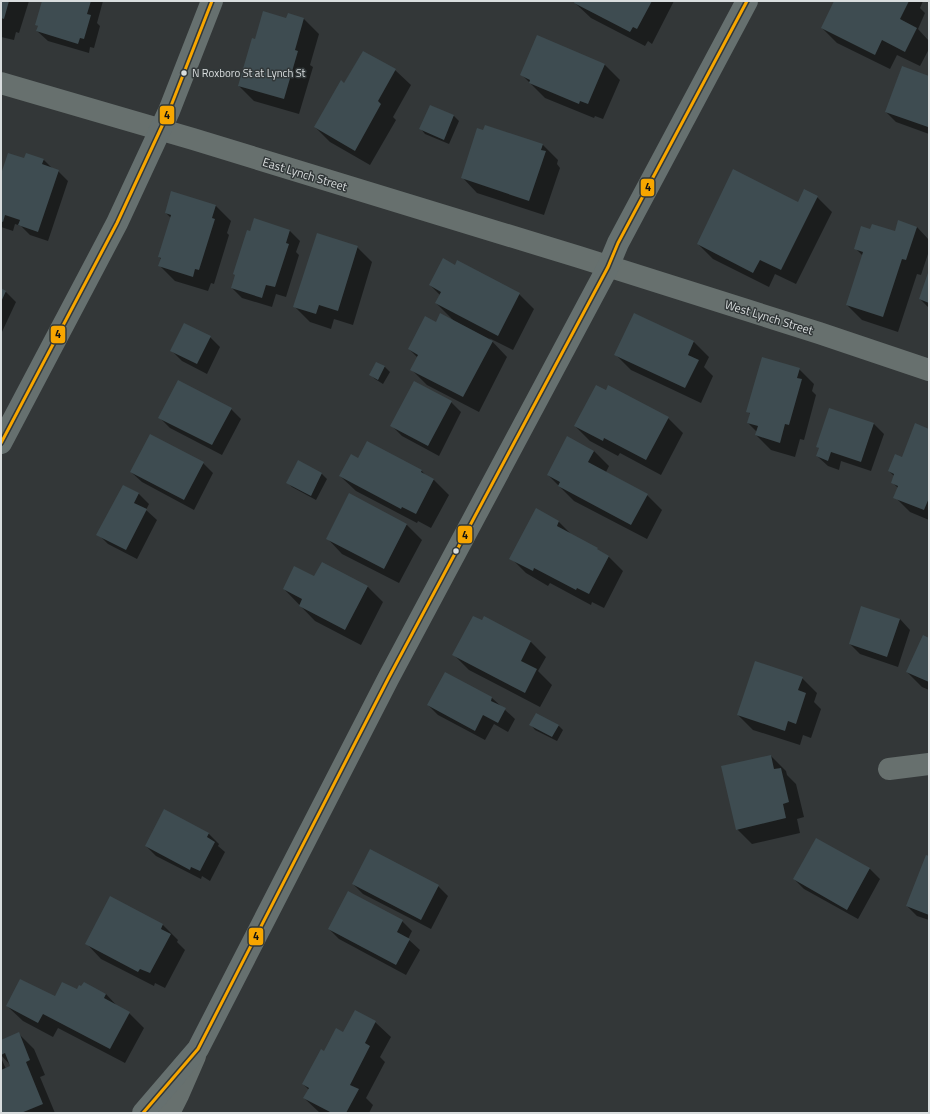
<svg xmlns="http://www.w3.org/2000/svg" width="930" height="1114" viewBox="0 0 930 1114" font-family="'Titillium Web',sans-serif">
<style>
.shadow{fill:#0007}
.building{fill:#3e4c51}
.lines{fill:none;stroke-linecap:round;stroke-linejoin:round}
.minor{stroke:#67706e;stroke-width:22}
.tertiary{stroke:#67706e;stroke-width:22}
.primary{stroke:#66706f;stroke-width:22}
.bus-1-casing{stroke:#323839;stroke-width:6}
.bus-1{stroke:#f7a600;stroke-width:3}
.bus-dot{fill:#d9ddde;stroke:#323839;stroke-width:1.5}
.labels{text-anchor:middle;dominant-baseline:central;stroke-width:3;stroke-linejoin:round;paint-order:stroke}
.bus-label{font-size:11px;fill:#d9ddde;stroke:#323839;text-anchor:start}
.street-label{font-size:12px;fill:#d9ddde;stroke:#323839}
.line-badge{stroke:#323839;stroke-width:1.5}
.pale-badge-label{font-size:11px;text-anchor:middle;font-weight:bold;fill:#111}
</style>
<rect width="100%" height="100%" fill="#333738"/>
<!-- shadow -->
<path class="shadow" d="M1,1h28l-10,32 -3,-1 -2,8 -13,-3z
M46,1h57l-6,22 3,3 -6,22 -4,-1 -1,6 -41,-12 -11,-10 2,-4 -3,-3z
M576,1h98l-22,43 -4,-3 -3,5 -54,-28 -16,-15z
M836,1h87l-3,7 5,5 -7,16 11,12v8l-9,17 -23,-11 -7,14 -53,-26 -15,-15z
M288,14l16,5 15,15 -9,31 3,2 -14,47 -45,-13 -15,-15 16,-46 32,-21z
M363,52l32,18 16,15 -18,32 3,3 -26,45 -40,-23 -15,-15 29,-43z
M604,64l16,16 -17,39 -8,-3 -1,2 -49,-20 -23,-23z
M902,67l27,10v57l-33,-12 -10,-10z
M431,106l23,10 5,5 -10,23 -24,-10 -4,-5z
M486,126l57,19 15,15 -1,4 3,4 -16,47 -67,-22 -15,-16z
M43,159l10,10 5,2 10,10 -20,60 -18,-6 -9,-9 -6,-2 -2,7 -12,-4v-50l24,-17z
M172,193l44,13 15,15 -4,12 2,2 -15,49 -3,-1 -3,8 -33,-10 -15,-15 1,-7 -2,-2 12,-39 -5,-5z
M817,197l15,15 -36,72 -21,-10 -6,13 -56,-28 -15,-15 100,-41z
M254,220l36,11 10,10 -4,11 3,3 -13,42 -10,-3 -4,13 -30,-9 -10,-10z
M917,227l12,13v11l-8,24 -4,-1 -19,58 -36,-12 -15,-15 16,-49 -8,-8 40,-16z
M357,247l15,15 -19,63 -19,-6 -3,10 -21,-7 -15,-15z
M929,272v36l-9,-9z
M430,285l89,9 15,15 -21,41 -24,-12 18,19 -28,55 -52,-27 -15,-15 6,-12 -9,-9 27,-26 18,-2 -18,-18 4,-8z
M1,289l5,3 10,10 -15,32z
M635,314l59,28 15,15 -5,10 9,9 -12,27 -70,-33 -15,-15z
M210,337l10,10 -13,27 -25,-13 -10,-10z
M376,363l9,4 5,5 -7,12 -8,-5 -5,-5z
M799,369l15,15 -2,7 4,4 -12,45 -4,-1 -5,18 -24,-7 -15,-15 1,-3 -9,-9 2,-9 -2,-3z
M606,391l62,27 15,15 -22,42 -41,-22 -2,3 -28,-15 -15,-15z
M451,402l10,10 -22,44 -37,-20 -10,-10z
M231,409l10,10 -19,36 -52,-27 -10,-10z
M830,409l44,15 10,10 -13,37 -30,-10 -2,9 -11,-4 -11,-10 3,-7 -3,-3z
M929,430v90l-19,-8 -15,-15 3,-9 -6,-6 2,-6 -5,-5z
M594,451l15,15 -3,6 41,23 15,15 -15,29 -73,-38 -26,-26z
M359,460l62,10 6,7 7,3 15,15 -18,33 -13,-7 -1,2 -61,-32 -16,-15z
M298,461l24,13 5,5 -11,21 -24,-13 -5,-5z
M203,463l10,10 -19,37 -52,-28 -11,-10z
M124,486l15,8 10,10 -3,6 11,10 -20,39 -29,-15 -10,-10z
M350,495l57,30 15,15 -23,43 -57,-29 -15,-16z
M536,510l23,12 15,15 34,19 15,15 -19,37 -12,-6 -1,3 -41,-22 -2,3 -22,-13 -15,-15z
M322,563l46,24 15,15 -22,43 -46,-24 -31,-32 30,-11z
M484,618l47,24 15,15 -8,14 14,14 -12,22 -71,-37 -15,-15z
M900,619l10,11 -12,37 -38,-13 -10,-10z
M929,639v51l-7,-3 -15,-15z
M802,678l15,15 -3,9 7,7 -10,29 -8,-3 -3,10 -47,-15 -15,-15z
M492,698l23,21 -7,13 -14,-8 -9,16 -47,-25 -10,-10z
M531,725h27l5,5 -6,11 -22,-11z
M771,756l15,15 1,4 9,9 8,33 -7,2 3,14 -48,11 -15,-15z
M164,810l45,24 10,10 -1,2 7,6 -15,29 -8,-5 -1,3 -45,-23 -10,-10z
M816,839l54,30 10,10 -22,40 -54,-30 -10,-10z
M929,857v63l-12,-4 -10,-10z
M353,884l85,2 10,10 -17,33 -68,-35z
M402,921l10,10 -4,8 12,11 -14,25 -67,-36 -10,-10z
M163,925l15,15 -1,2 8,8 -20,38 -10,-5 -1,3 -53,-27 -15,-16z
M78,991l28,3 12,13 11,6 15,15 -19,35 -67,-35 -5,9 -30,-16 -16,-15 48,-9z
M375,1022l16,15 -11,20 5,5 -19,36 7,7 -4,8h-49l-16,-15 5,-8 -6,-6 21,-32 20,-19z
M19,1034l15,15 11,26 -5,2 15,36h-54v-55l5,11 6,-2 -11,-12v-14z"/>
<!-- building -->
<path class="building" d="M1,1h8l-5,18 -3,-1z
M42,1h49l-4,13 4,1 -7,24 -4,-1 -2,6 -42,-13 2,-5 -3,-1z
M575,1h77l-15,28 -4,-2 -3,5 -56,-29z
M834,1h75l-9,18 17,9 -12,24 -23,-12 -7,15 -54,-27z
M263,11l23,7 2,-5 16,5 -9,32 3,1 -14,48 -46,-13 14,-48 3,1z
M537,35l68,29 -17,40 -8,-3 -1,3 -50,-21 1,-3 -10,-5z
M363,51l33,18 -18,32 3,3 -26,47 -41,-24 27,-47 3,3z
M902,66l27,10 -1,51 -43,-15z
M430,105l24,10 -10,25 -25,-11z
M485,125l58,19 -2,6 5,1 -17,50 -68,-23 16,-50 6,2z
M8,153l16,5 2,-5 18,6 -2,5 17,6 -21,62 -20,-7 2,-5 -15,-5 -2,7 -2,-1v-47z
M733,169l65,33 6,-13 14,7 -37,74 -21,-10 -7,13 -56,-29z
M171,191l45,14 -4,13 3,1 -16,51 -4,-1 -2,8 -35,-11 3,-8 -3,-1 13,-42 -6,-2z
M254,218l36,12 -4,13 3,1 -14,43 -9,-2 -4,13 -31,-10 4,-13 -2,-1 14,-44 3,1z
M898,220l19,7 -11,33 -4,-1 -19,58 -37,-12 17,-53 -9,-3 7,-23 9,3 2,-5 23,7z
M317,233l41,13 -20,65 -19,-6 -3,9 -23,-7z
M443,258l12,7 2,-5 63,33 -22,43 -63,-33 6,-11 -12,-7z
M929,270v33l-10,-4z
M1,288l5,3 -5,11z
M440,313l53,28 -30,56 -53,-27 8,-15 -10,-6 17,-33 11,6z
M634,313l60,28 -6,14 11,5 -14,28 -71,-33z
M184,323l27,13 -14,28 -27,-13z
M762,357l38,11 -3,10 5,1 -13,46 -4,-1 -5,19 -25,-8 3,-9 -11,-3 3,-10 -4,-1z
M376,362l9,4 -7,14 -9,-5z
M178,380l54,28 -20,37 -54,-27z
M414,381l38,20 -24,45 -38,-20z
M596,385l10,5 2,-5 61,32 -23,43 -42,-22 -1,3 -29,-15z
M829,408l45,15 -13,39 -30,-10 -3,9 -12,-5 3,-8 -3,-1z
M915,423l14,6v69l-5,12 -31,-12 5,-12 -7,-3 3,-9 -6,-3 7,-17 7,3z
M150,434l54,28 -20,38 -54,-28z
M567,436l27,15 -6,11 60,32 -17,31 -73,-39 2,-4 -13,-7z
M367,441l55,29 -1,2 13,7 -18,35 -14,-7 -1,2 -62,-33 12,-22 7,4z
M298,460l24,13 -11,23 -25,-13z
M123,485l16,8 -5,10 13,6 -21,41 -30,-15z
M349,493l58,31 -23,45 -58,-30z
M536,508l23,13 -2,5 41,22 -1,1 12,7 -20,38 -12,-6 -1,2 -42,-22 -1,3 -24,-12z
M322,562l46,24 -23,44 -46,-24 3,-7 -19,-10 11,-23 20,10z
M861,606l39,13 -13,38 -38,-13z
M473,616l9,4 2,-4 47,25 -10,20 16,8 -12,24 -73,-38z
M923,635l6,3v44l-23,-10z
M755,661l48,16 -5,13 8,3 -10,31 -8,-3 -3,10 -48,-16z
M445,672l47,25 -1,4 15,7 -8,15 -15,-8 -8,16 -48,-26z
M536,713l23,12 -7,12 -23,-12z
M771,755l3,14 7,-1 8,34 -6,2 3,14 -50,12 -15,-64z
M164,809l45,24 -2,4 8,5 -15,29 -9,-4 -1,3 -45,-24z
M816,838l54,30 -23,42 -54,-31z
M370,849l69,36 -18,35 -69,-36z
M926,855l3,1v59l-23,-9z
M348,891l55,29 -6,12 13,7 -14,26 -68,-36z
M110,896l53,28 -2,5 10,5 -21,39 -10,-4 -2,3 -53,-28z
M20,979l35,17 7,-14 15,7 2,-4 2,1 3,-4 22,12 -2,4 26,14 -20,37 -67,-35 -5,9 -32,-17z
M355,1010l21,11 -11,22 5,3 -20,39 9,4 -13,24h-14l-29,-15 6,-10 -7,-4 19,-35 3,2 12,-23 7,4z
M19,1032l11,28 -4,2 17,42 -22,9h-20v-43l9,-4 -5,-13 -4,2v-15z"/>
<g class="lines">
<!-- minor -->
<path class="minor" d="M1,83l192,56 386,118 240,76 110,37
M889,769l40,-5"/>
<!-- tertiary -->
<path class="tertiary" d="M169,1113l9,-18 17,-39"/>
<!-- primary -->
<path class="primary" d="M1,443l116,-220 52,-112 43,-110
M143,1113l55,-64 190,-370 220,-412 10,-24 129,-242"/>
<defs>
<path id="bus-1" d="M1,443l116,-220 52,-112 43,-110
M143,1113l55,-64 190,-370 220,-412 10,-24 129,-242"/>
</defs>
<!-- bus-1 casing -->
<use href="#bus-1" class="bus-1-casing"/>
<!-- bus-1 -->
<use href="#bus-1" class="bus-1"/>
</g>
<!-- markers -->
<g class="bus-dot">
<circle cx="184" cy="73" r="3.5"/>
<circle cx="456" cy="551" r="3.5"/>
</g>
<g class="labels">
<!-- bus labels -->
<g class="bus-label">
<text x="192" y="73">N Roxboro St at Lynch St</text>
</g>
<!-- street labels -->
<g class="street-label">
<text transform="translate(305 174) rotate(17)">East Lynch Street</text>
<text transform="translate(769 317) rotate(17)">West Lynch Street</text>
</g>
</g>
<g class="line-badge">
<rect x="159" y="105" width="16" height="20" rx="4" fill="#f7a600"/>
<rect x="640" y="178" width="15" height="19" rx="4" fill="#f7a600"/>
<rect x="50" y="325" width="16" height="19" rx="4" fill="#f7a600"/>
<rect x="457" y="525" width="16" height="19" rx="4" fill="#f7a600"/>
<rect x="248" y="927" width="16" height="19" rx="4" fill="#f7a600"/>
</g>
<g class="pale-badge-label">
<text x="167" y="119">4</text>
<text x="648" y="191">4</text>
<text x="58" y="338">4</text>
<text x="465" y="539">4</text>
<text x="256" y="940">4</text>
</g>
<!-- border -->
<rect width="930" height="1114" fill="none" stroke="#d9ddde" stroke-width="4"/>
</svg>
